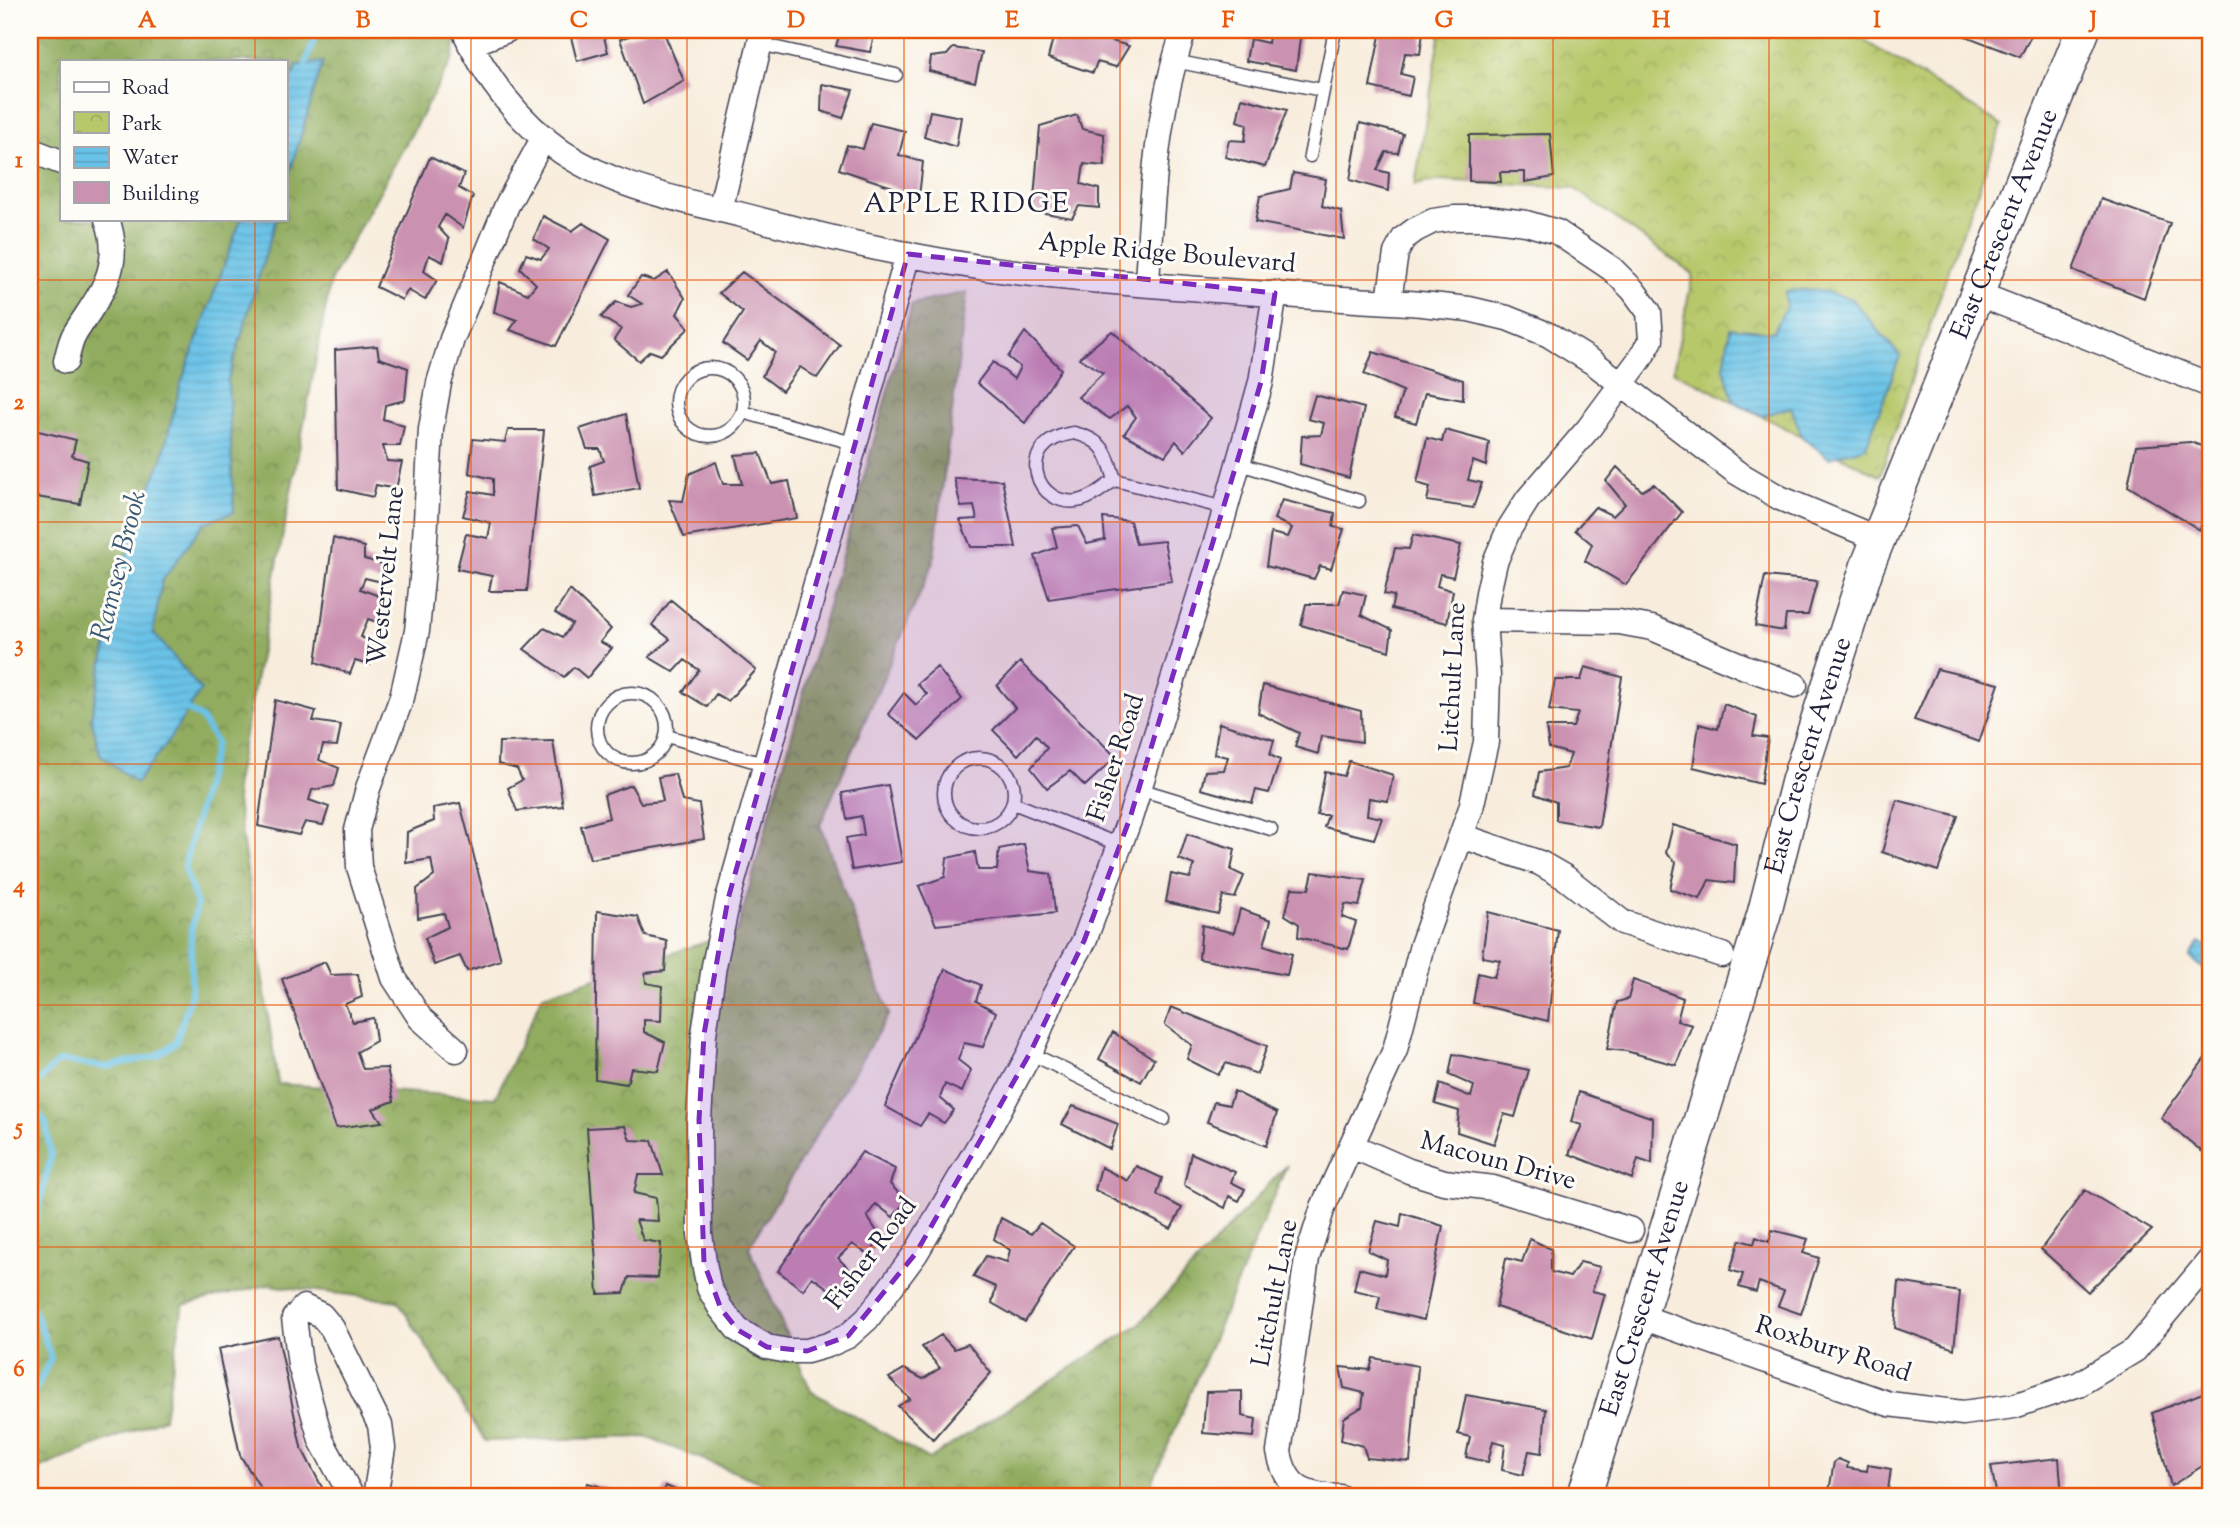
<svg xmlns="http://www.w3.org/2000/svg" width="2240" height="1527" viewBox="0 0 2240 1527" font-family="'Sorts Mill Goudy',serif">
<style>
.forest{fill:url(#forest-crowns);stroke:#5a674d;stroke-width:2;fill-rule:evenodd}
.park{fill:url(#park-crowns);stroke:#6c7553;stroke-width:2}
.water{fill:url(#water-rules);stroke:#467291;stroke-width:2}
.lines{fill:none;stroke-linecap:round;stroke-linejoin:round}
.stream{stroke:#69c2e7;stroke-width:6}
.building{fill:#cb91b0}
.lane-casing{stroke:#424053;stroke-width:15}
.street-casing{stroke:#424053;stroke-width:27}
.secondary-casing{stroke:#424053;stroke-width:36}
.lane{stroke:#fff;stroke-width:12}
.street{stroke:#fff;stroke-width:24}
.secondary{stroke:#fff;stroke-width:33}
.marked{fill:#7b2cbf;fill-opacity:0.2;stroke:#7b2cbf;stroke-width:5;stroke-dasharray:14 9;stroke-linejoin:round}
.grid{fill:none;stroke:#e8590c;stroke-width:2;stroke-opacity:0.55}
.labels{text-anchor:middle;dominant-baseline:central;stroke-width:6;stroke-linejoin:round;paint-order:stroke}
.street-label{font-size:26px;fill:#22223b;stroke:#fdfcf7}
.neighbourhood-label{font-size:28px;letter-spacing:2px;fill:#22223b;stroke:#fdfcf7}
.water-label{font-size:28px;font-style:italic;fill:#3b5a77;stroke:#fdfcf7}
.neatline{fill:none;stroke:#e8590c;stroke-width:2.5}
.grid-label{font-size:23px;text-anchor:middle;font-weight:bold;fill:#e8590c}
</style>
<defs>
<pattern id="forest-crowns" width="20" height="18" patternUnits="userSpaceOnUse" patternTransform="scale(1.75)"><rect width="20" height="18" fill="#91ac5f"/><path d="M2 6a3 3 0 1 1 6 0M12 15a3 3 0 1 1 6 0" fill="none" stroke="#768c50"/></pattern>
<pattern id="park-crowns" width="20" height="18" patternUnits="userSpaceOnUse" patternTransform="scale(1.75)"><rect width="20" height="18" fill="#b7c86b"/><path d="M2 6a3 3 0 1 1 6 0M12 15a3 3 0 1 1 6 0" fill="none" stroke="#9dac5e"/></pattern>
<pattern id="water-rules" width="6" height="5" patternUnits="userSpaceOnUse" patternTransform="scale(1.75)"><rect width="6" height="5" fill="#69c2e7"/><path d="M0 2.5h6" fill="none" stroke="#5ba6c7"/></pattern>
</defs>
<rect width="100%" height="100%" fill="#fdfcf7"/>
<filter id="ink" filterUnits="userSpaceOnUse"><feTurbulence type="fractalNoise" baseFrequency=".0143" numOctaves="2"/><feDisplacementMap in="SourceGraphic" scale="14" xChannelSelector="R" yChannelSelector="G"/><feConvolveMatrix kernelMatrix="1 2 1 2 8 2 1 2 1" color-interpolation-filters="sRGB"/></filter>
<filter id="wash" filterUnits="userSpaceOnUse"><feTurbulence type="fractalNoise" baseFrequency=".00686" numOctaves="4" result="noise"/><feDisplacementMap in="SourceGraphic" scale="28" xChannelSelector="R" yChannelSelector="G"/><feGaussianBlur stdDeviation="1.57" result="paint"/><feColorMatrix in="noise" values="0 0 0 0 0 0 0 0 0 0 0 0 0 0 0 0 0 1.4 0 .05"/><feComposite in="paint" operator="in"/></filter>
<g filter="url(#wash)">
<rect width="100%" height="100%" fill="#f8eddd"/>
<!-- forest -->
<path class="forest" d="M30,30h428l-6,30 -121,220 -96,508 43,296 217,14 48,-103 194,-63 175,-628 55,-12 -34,271 -113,262 69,189 -140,233 62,144 118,68 209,-134 149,-160 -141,332h-348l-152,-60 -161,4 -87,-140 -130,-16 -85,20 -19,113 -126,51 -8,-114zM61,61h224v158h-224z"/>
<!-- park -->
<path class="park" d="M1441,30h410l4,5 147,90 -54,147 -68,204 -207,-105 20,-97 -119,-86 -132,-8 -27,5z"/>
<!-- water -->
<path class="water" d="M323,62l-38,126v-91l12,-32z
M241,219h35l-48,161 6,132 -30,11 -42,58 -9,51 48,58 -34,53 -31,40 -36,-29 -9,-37 40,-183 31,-75 18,-73z
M1815,289l37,10 48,57 -34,91 -37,11 -27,-21 -11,-30 -28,9 -29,-14 -10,-34 6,-40 43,4 13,-25 -1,-16z
M2200,942l10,7v25l-20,-17z"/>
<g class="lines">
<!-- stream -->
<path class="stream" d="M304,71l13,-41
M30,1090l29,-29 47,6 51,-11 19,-14 15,-48v-63l6,-26 -13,-38 32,-125 -15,-24 -18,-11
M30,1104l16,19 5,34 -21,86
M30,1304l9,18 12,36 -21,44"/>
</g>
<g id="blocks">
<!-- building -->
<path class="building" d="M581,30h21l6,22 -31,9 -7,-28z
M646,30h17l21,51 -41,23 -23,-65z
M841,30l34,1 -5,21 -34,-6z
M1055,30h54l-4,9 24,7 -13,21 -19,-5 -4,11 -45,-15z
M1270,30h31l-5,40 -50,-9 4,-22 18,4z
M1381,30h28l14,3 -3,21 -15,-1 -4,21 12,3 -4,19 -39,-9z
M1965,30h53l13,6 -11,21 -57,-22z
M953,48l29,4 -7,30 -46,-11 2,-14 16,-2z
M822,84l31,6 -10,28 -22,-7z
M1242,98l45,12 -22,57 -40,-10 4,-17 16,1 2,-17 -10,-3z
M930,111l31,6 -5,30 -32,-10z
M1077,115l5,14 22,5 1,32 -21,-2 -3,20 18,5v19l-20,-2 -7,12 -39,-7 7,-85z
M871,123l34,8 -6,24 24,7 -4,34 -80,-27 8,-24 16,4z
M1360,123l43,11 -5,19 -12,-1 -9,18 12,3 -1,18 -38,-11z
M1550,134l4,43 -29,5v-10h-25l1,10 -32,-1v-46z
M430,157l34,17 -5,14 14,8 -10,32 -18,-13 -7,12 11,12 -6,23 -14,-7 -5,16 13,9 -12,20 -17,-10 -6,10 -26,-13z
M1293,173l33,6 -4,27 19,5 3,28 -89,-17 5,-26 30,-7z
M2101,199l69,24 -26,75 -71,-28z
M543,216l29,15 11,-8 27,16 -54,107 -46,-16 7,-10 -23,-8 6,-30 28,12 8,-10 -16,-16 6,-14 15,5 8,-10 -15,-10z
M30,259l9,27 -9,1z
M668,272l17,26 -8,16 12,14 -28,27 -11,-4 -11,10 -25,-21 7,-11 -20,-12 15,-15 15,5 11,-3 -14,-9 13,-18 13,4z
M742,272l98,73 -23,33 -17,-11 -18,24 -20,-15 13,-24 -14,-11 -14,19 -24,-17 20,-31 -24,-19z
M1112,331l99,87 -26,33 -9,-10 -11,15 -41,-22 12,-17 -9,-11 -17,13 -32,-22 25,-24 -24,-15z
M1025,332l36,37 -36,54 -48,-40 16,-21 21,17 6,-12 -12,-10z
M377,346l2,12 29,10 -3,32 -20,5 -2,14 21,7 -4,20h-17l4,15 15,1 -6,27 -20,-4 -3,12 -35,-8 -3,-139z
M1373,352l90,28v20l-38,-7 -9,30 -21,-6 8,-26 -39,-17z
M1315,395l49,13 -15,70 -49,-14 2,-28 19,-1 3,-12 -16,-4z
M626,414l13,74 -44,8 -5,-30 14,-5 -4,-12h-13l-7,-20z
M30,429l46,11 -4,16 16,5 -8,43 -50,-8z
M508,430h36l-17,161h-38l3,-15 -35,-7 9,-35 22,4 3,-15 -28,-7 7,-25 23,4v-16l-24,-6 4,-34 32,3z
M1445,430l44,12 -3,24 -13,-5 -5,19 14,3 -9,25 -46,-7 3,-14 -13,-4 10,-45 15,4z
M2190,442l20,7v48l-10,33 -72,-44 8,-40z
M760,453l12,31 17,-3 8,37 -113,19 -15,-37 14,1 6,-27 27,-12 7,22h19l-7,-29z
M1617,467l25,24 12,-7 28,28 -56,73 -41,-24 7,-17 -17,-14 20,-23 18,9 12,-12 -19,-23z
M954,478l48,2 14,67h-45l-11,-27 17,-1 -3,-13 -13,1z
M1282,500l53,13 -2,14 11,2 -13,40 -11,-3 -6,13 -48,-13 5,-33 17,4 4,-9 -18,-9z
M1103,518l27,3 6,23 28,-3 8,40 -123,18 -14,-43 22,-9 -5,-19 26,-2 9,18 18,-4z
M1413,535l48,10 -8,32 -13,-3 -3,12 16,5 -6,32 -56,-14 3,-13 -10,-2 11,-46 14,1z
M333,538l31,9v12l25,7 -7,16 -17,-4 -5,11 30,11 -4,25 -18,-6 -7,18 16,8 -7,20 -15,-4 -5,13 -34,-12z
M1765,576l52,5 -9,34h-22l-2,16 -29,-5z
M570,590l41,39 -11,13 12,6 -25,30 -13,-11 -10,10 -40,-28 20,-21 19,9 9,-13 -17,-11z
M1343,590l23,5 -5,20 31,15 -3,21 -88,-26 5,-21h33z
M671,600l85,70 -28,31 -12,-7 -9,13 -24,-15 16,-22 -14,-10 -11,12 -25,-15 21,-18 -18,-14z
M1020,662l96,95 -31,29 -15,-15 -23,17 -16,-20 16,-20 -11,-13 -18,20 -25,-25 22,-22 -18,-22z
M937,667l25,32 -42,41 -32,-26 16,-21 12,12 11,-11 -10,-10z
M1585,667l37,10 -23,150 -43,-7v-18l-21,-8 4,-22 27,-4 5,-14 -22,-6 -3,-21h27l5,-14 -29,-3 6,-30h26z
M1937,669l62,15 -20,58 -65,-22z
M1263,685l98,26 1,31 -41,-6 -3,18 -23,-7 4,-14 -41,-20z
M275,700l41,11 -3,10 28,4 -4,21 -14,-1 -4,15 20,8 -5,18 -22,4 -3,10 20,7 -6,18 -18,-3 -6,13 -41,-9z
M1724,704l33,13 -4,19 15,2 -7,46 -68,-17 6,-43 19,5z
M1219,723l55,17 -4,15 10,5 -11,33 -13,-3 -4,13 -51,-14 4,-18 19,-1 4,-13 -14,-3z
M553,741l10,65 -46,5 -9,-23 14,-8 -5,-11 -19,-5 1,-22z
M1349,761l44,14 -5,26 -19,-3 -2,17 15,3 -8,21 -50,-12 4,-12h-11l8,-43 19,4z
M675,774l7,27 17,3 5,35 -114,20 -9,-33 28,-8 -5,-23 27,-10 10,18 22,-2 -5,-24z
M888,785l14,77 -50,8 -6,-32 18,-3 -3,-19 -14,3 -5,-26z
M1897,800l61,16 -20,55 -56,-19z
M460,803l41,157 -34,11 -7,-15 -26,9 -9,-27 23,-11 -4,-14 -26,5 -1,-29 17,-13 -3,-17 -25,4 1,-31 27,-11 -1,-13z
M1673,825l63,19 -2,39 -25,-3 -9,19 -30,-10 6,-27 -10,-9z
M1187,834l48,15 -4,21 13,6 -9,22 -12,-2 -5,18 -52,-12 5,-28 19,4 4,-13 -15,-6z
M1024,844l6,27 21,3 4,39 -119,12 -17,-39 26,-9 2,-19 28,-6 3,18h19l2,-21z
M1313,872l53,8 -7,26 -14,-2 -3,13 14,5 -8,27 -50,-12 1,-13 -14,-9 7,-27 17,1z
M1240,909l31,11 -7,25 28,9 -5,21 -88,-16 3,-34 32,8z
M597,911l41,6 7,19 22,5 -2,30 -20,2 1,10 16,3 -1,35 -17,-1v12l21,10 -7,29 -27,-3 -4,16 -32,-5z
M1488,912l70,18 -10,91 -75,-18 5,-30 16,4 6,-17 -18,-3z
M325,962l6,13 27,-1 4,23 -17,7 8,18 20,-4 3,23 -19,11 6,17 24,-1 7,33 -21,8 9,13 -46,6 -54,-149z
M945,969l36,16 -5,16 20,11 -13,35 -19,-4 -6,17 13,10 -9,22 -17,-8 -5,14 14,12 -10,13 -16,-9 -8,12 -35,-20z
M1633,980l50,18 -6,23 15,4 -16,40 -50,-14 -19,-2 10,-47 11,-3z
M1171,1007l96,39 -10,28 -31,-11 -8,12 -31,-16 5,-14 -27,-20z
M1113,1032l41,27 -13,23 -42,-23z
M1453,1054l76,16 -14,47 -11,-3 -10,30 -37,-12 2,-21 -24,-7 5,-20 31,13 3,-11 -25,-11z
M2206,1057l4,3v98l-49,-40z
M1234,1091l43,22 -11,33 -59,-24 7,-20 15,3z
M1579,1092l74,26 -1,46 -14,-5 -6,20 -63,-25 13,-29 -11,-3z
M1073,1106l45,18 -8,25 -48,-25z
M625,1126l5,14 22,1 11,34h-25l-4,18 22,5 2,23 -22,-1 7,20 18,3 -3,35 -29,-1 -5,16 -26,1 -11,-166z
M862,1152l33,17 -5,15 16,17 -13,16 -17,-13 -9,12 14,22 -12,17 -17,-11 -14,14 14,14 -13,24 -27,-19 -9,13 -25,-19z
M1191,1153l44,19 -4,10 14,7 -6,12 -10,-5 -4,12 -41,-23z
M1136,1166l26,12 -5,17 25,13 -11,21 -76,-39 6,-23 27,14z
M2085,1190l67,40 -64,62 -47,-43z
M1402,1213l41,13 -19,94 -47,-11 3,-13 -26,-6 5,-22 26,7 2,-15 -19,-9 9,-30 23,6z
M1001,1218l30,16 9,-11 34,23 -49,76 -33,-19 4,-16 -23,-10 13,-21 21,6 3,-12 -16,-11z
M1772,1230l36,9 -5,14 16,5 -18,56 -23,-8 6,-15 -25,-9 -3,10 -17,-5 4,-13 -13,-4 10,-30 14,4 2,-7 13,5z
M1530,1239l21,10v23l19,5 10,-15 20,5 -8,24 13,3 -13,45 -96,-32 10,-49 16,4z
M1899,1282l61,10 -6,57 -59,-21z
M941,1335l13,14 14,-5 23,29 -58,66 -35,-33 12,-7 -21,-21 15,-9 19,10 17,-11 -18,-21z
M278,1336l23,111 26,50h-61l-26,-42 -22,-106z
M1373,1358l45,8 -8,96 -43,-4 -4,-12 -22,-6 3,-22 18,-11 2,-14 -20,-5 -4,-21 30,3z
M2210,1390v71l-39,25 -19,-73z
M1242,1391v25l14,3 -2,18 -51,-4 3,-41z
M1466,1395l80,14 -4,44 -13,-2 -6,24 -21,-5 3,-26 -12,-3 -5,21 -22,-5 4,-20 -12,-3z
M2059,1458l3,39h-65l-6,-31z
M1838,1459l10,4 -1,5 20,3 1,-6 23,4 -4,28h-59l6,-35z
M588,1483l30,9 -2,5h-35z
M666,1486l25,11h-30z"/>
</g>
</g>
<g filter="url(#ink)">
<use href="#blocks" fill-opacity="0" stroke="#424053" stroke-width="2"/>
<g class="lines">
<defs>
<path id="lane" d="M760,44l136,31
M1174,61l148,29
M1310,156l25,-126
M676 402a34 34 0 1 1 68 0a34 34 0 1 1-68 0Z
M743,412l113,32
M1074,433c30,7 33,20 41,47 -11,7 -21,17 -33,20 -46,12 -71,-58 -8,-67z
M1237,463l122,38
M1115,480l110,28
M597 728a35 35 0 1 1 70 0a35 35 0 1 1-70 0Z
M667,736l100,29
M944 793a35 35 0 1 1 70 0a35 35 0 1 1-70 0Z
M1139,789l132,40
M1013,803l107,42
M1030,1053l134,66"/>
<path id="street" d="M464,30c21,48 55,92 98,122 55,37 121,48 184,64 88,23 177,45 269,56 113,13 228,20 342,28 25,2 49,2 74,5l38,4 38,9 42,17 45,28 142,109 44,26 98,41
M470,44l37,-14
M30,150l31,12
M720,210l43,-180
M908,254l-180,645 -14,67 -10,68 -5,86 1,114 4,29 5,25 12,21 17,21 29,17 21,4h19l21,-6 20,-9 19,-17 49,-66 75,-128 39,-72 24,-57 30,-55 46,-123 89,-286 42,-150 14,-89
M1147,283c5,-86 9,-171 37,-253
M1978,294l232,91
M66,361c2,-8 4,-18 8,-26 24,-39 51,-66 33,-116
M1484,620l135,2 33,6 93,39 50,18
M1462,836l78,27 26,15 56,44 100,33
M456,1050l-36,-32 -26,-40 -35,-111 -2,-37 11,-42 34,-91 15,-66 7,-74 7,-128 8,-46 13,-44 55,-134 37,-68
M1352,1146l57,25 35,11 49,6 138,42
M1639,1316l250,88 74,9 51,-7 65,-22 56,-34 75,-90
M352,1497l-31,-57 -21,-75 -6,-47 10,-11 17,8 11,13 48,97 3,23 -8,49
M1340,1497c-35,-1 -54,-8 -61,-45l28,-194 16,-51 72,-157 27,-105 49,-137 15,-66 2,-66 -4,-56 4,-27 7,-31 14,-33 19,-30 61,-71 51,-69 11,-19 -2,-28 -16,-22 -21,-21 -55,-37 -31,-9 -39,-5h-33l-21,3 -18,9 -11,8 -8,15 -7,47"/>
<g id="secondary">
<path id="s1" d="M1584,1497l180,-583 34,-133 69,-214 216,-537"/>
</g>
</defs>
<!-- lane casing -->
<use href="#lane" class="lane-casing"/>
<!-- street casing -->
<use href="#street" class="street-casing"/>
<!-- secondary casing -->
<use href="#secondary" class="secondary-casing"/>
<!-- lane -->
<use href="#lane" class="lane"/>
<!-- street -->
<use href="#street" class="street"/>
<!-- secondary -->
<use href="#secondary" class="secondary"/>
</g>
</g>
<!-- marked area -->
<path class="marked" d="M908,254l367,39 -14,89 -131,436 -46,123 -54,112 -114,200 -68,83 -41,15 -40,-4 -29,-17 -17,-21 -17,-46 -5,-143 5,-86 24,-135z"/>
<!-- grid -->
<path class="grid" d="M255,30v31M471,30v1467M687,30v1467M904,30v1467M1120,30v1467M1336,30v1467M1553,30v1467M1769,30v1467M1985,30v1467M255,219v1278M30,280h2180M30,522h2180M30,764h2180M30,1005h2180M30,1247h2180"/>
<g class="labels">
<!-- street labels -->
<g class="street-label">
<text stroke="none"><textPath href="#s1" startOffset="1342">East Crescent Avenue</textPath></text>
<text transform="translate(1167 254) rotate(5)">Apple Ridge Boulevard</text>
<text transform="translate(387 576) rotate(-84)">Westervelt Lane</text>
<text transform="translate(1454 677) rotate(-87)">Litchult Lane</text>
<text stroke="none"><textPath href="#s1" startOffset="775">East Crescent Avenue</textPath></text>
<text transform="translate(1117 758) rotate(-72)">Fisher Road</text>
<text transform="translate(1498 1162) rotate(15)">Macoun Drive</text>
<text transform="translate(872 1254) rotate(-53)">Fisher Road</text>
<text transform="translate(1276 1293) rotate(-79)">Litchult Lane</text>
<text stroke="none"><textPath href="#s1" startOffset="208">East Crescent Avenue</textPath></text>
<text transform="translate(1833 1350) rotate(18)">Roxbury Road</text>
</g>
<!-- neighbourhood labels -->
<g class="neighbourhood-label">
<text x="967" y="205">APPLE RIDGE</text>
</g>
<!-- water labels -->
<g class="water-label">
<text transform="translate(120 566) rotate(-76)">Ramsey Brook</text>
</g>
</g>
<!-- margin -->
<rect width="2240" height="1527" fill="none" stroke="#fdfcf7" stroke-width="77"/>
<!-- legend -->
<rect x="60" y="60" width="228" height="161" fill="#fdfcf7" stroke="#a5a5ac" stroke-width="2"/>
<rect x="74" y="82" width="35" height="10" fill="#ffffff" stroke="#a5a5ac" stroke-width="2"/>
<text x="122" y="94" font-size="21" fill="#22223b">Road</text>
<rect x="74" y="112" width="35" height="21" fill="url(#park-crowns)" stroke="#a5a5ac" stroke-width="2"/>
<text x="122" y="130" font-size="21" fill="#22223b">Park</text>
<rect x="74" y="147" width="35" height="21" fill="url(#water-rules)" stroke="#a5a5ac" stroke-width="2"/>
<text x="122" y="164" font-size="21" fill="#22223b">Water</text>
<rect x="74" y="182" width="35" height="21" fill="#cb91b0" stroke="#a5a5ac" stroke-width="2"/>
<text x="122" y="200" font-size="21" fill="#22223b">Building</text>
<rect x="38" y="38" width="2164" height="1450" class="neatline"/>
<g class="grid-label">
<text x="147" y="27">A</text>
<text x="363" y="27">B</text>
<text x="579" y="27">C</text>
<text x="796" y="27">D</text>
<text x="1012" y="27">E</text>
<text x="1228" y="27">F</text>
<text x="1444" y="27">G</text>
<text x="1661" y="27">H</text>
<text x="1877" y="27">I</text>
<text x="2093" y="27">J</text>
<text x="19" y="167">1</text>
<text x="19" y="409">2</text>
<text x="19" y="651">3</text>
<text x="19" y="892">4</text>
<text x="19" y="1134">5</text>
<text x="19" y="1376">6</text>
</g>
</svg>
